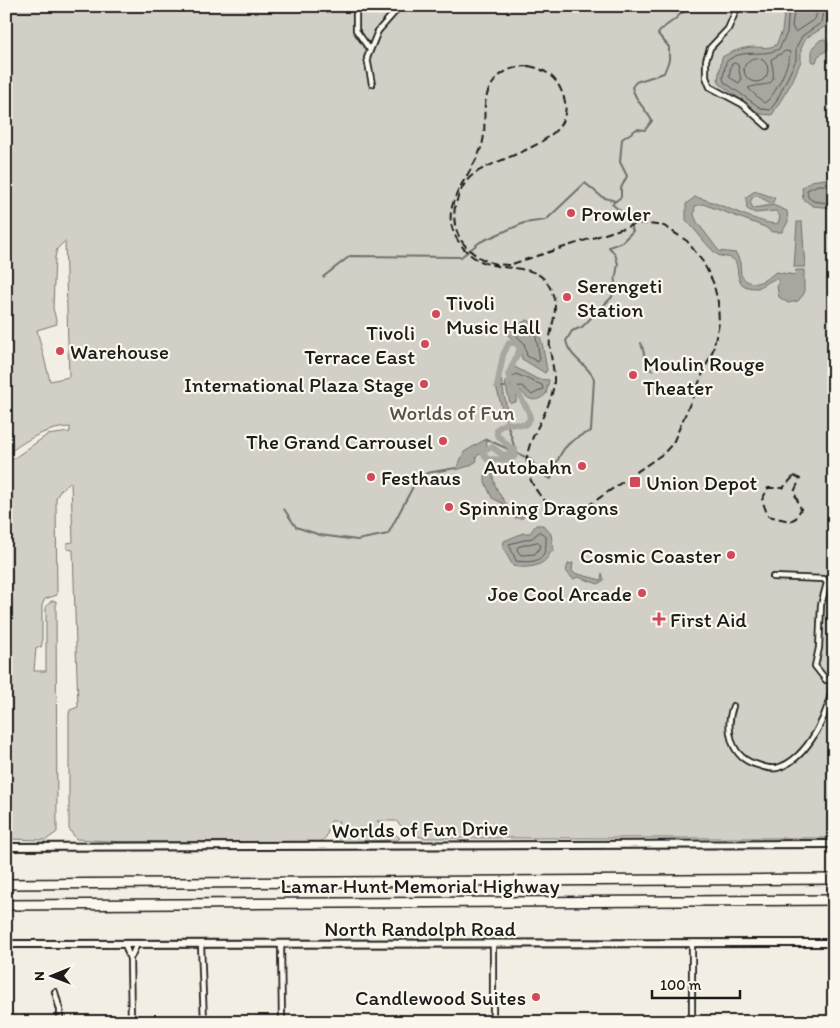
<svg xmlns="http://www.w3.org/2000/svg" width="840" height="1028" viewBox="0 0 840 1028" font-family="Itim,sans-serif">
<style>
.green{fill:#d2cfc6;stroke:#777671;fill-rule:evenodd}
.water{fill:#a9a6a0;stroke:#716f6b}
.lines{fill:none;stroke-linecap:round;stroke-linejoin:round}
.shore{stroke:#545351;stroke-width:1}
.stream{stroke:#716f6b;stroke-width:2}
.canal{stroke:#a9a6a0;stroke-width:6}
.minor-casing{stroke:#1c1c1c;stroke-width:8}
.secondary-casing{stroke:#1c1c1c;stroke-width:10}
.motorway-casing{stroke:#1c1c1c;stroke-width:12}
.minor{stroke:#fbf7ec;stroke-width:4.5}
.secondary{stroke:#fbf7ec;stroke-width:6}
.motorway{stroke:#fbf7ec;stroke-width:9}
.rail{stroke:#1c1c1c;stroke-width:2;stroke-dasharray:8 4;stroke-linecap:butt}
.poi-dot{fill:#d1495b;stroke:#fbf7ec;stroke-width:2}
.labels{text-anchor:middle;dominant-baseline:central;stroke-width:4.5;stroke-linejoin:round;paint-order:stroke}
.poi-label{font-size:21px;fill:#1c1c1c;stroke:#fbf7ec;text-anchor:start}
.park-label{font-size:21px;fill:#53524f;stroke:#fbf7ec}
.street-label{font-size:21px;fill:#1c1c1c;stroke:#fbf7ec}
</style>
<rect width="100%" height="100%" fill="#f2eee4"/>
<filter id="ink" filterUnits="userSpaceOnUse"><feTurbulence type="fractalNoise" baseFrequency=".02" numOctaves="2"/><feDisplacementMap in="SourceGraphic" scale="10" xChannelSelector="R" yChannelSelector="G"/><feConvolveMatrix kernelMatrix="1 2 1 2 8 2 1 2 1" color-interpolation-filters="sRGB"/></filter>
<g filter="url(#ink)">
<!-- green -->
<path class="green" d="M6,6h828v832h-410l-15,-5 -13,-12h-19l23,17 -3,2 -60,2 -3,-4 5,-17h-8l-5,16 -5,5h-197l-48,-3 -7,-10v-115l1,-4 8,-3 -5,-157 -6,-1v-6l6,-1 -2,-60 -11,9 -4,7 1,97 -12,4 -3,6v39l-1,3 -5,1 -2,23h12v-64l5,-6h5l1,231 -11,8 -40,-1v-375l41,-29 23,-3v-5c-25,1 -44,13 -64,28zM65,241l4,136 -19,4 -13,-51 20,-6 -4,-16 2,-51 2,-8z"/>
<!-- water -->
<path class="water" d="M785,6l49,2 -6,5 -2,13 -20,12 -5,11v12l-9,21 -20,33 -12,-1 -40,-30 -2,-5 4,-22c9,-5 18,-9 30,-10 9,0 16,2 24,-2l6,-14z
M824,39l4,3 1,7 -11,7 -2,6h-4v-14l8,-8z
M824,179l10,1v28l-21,-2 -10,-7 -1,-11 9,-7z
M755,191l20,7 -3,6 -14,-8 -5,1 -3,5 3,6 20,-3 14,6 1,11 -6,10h-10l-7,-5 -62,-23 -8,2 -1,9 3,7 22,29 17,2 4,9 1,13c11,16 24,5 35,-3l19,3 1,-5h8v24l-6,7 -10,2 -9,-6 -2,-10 2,-5 -3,-4 -18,10c-29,1 -15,-21 -25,-29 -4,-3 -10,-1 -15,-4 -10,-7 -23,-26 -32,-35v-16l9,-7c17,2 72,31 83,26l2,-6 -4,-6 -21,2 -8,-4 -1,-12z
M797,222h5l3,45h-11z
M527,320c15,4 17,36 20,50l-2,3 -23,-14 -3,-13 -11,-11 1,-5z
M513,366l24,13 12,1 -3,14c-11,10 -18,6 -26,-4h-3l-1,12 -6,1 -5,-20z
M498,378l3,1 6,30 -4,3 -7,-26z
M486,439l1,6 -3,11 -4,-2 -4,3 1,4 -8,5 -13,4 8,-18z
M490,470l3,2c-1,14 9,26 17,37l14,3 -1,6h-9l-12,-15 -10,-5 -7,-16v-9z
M536,525h7l8,9 3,17 -4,2c-5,14 -24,16 -37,13l-10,-18 1,-7 19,-8h7z
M573,563l-1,8 2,2 27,7 1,-7 2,7 -6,4 -20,-7 -5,2 -7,-8 2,-7z"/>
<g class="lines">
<!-- shore -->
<path class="shore" d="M789,6l-2,27 -8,16c-17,9 -37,-2 -53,13l-3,15 1,5 38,27 8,1 6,-8 20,-42v-12l6,-12 19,-13 2,-12 5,-5
M795,6l-3,20 3,6 20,-13 4,-13
M786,51l4,1c0,11 -16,47 -26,51l-16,-15c18,-7 31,4 23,-28z
M744 70a12 12 0 1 1 24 0a12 12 0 1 1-24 0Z
M735,63l3,2 3,15 -2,3 -10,-6 2,-12z
M834,185h-16l-11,5 1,7 5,4 21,3
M527,325l9,12 4,22 -2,3 -11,-6 -3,-13 -9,-9z
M516,374l26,11 1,4 -11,6 -10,-9 -11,1 1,-9z
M540,532l6,4c1,23 -7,28 -30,25l-7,-17 23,-6z
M538,542l3,4 -6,8 -14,1 -4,-5 1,-3z"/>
<!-- stream -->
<path class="stream" d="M323,277l27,-21 111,1 19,-15 44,-19 22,-3 39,-37 17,14 13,4
M641,343l7,25 4,2
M502,387h3
M503,410l12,39
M486,439l44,20 11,15 10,5c8,-27 14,-38 40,-48l3,-52c-6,-15 -24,-20 -28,-38l6,-10 10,-4 30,-30 6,-33 -3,-10 -6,-7 13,-5 11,-11 -8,-16 -13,-11 9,-7v-9l6,-12 -7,-14 2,-23 15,-10 8,1 7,-9c-6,-12 -17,-20 -20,-34l4,-5 28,-9 5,-13v-13l-11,-13c6,-10 16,-11 23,-21l22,-7
M284,509l12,18 24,8 37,5 31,-6 28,-53 11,-8 29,-5"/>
<!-- canal -->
<path class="canal" d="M497,386l6,-31 6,-12h6l4,3v5l-11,24 21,37 1,7 -5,6 -19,-2 -9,6v6l14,13 -2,6 -6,1 -11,-8 -6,2 -3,4 4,6 23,1 5,-4v-7"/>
<defs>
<path id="minor" d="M356,6v24l14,20
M738,6l-10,23 -18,19 -4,12v17l4,10 32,17 25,22
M372,84l-5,-26 11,-27 22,-25
M773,577l51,2 3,4 -6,22 -2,43 -4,18 11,14 8,-1
M733,706c-8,23 -3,52 25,59 5,2 13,4 19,3 30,-8 56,-59 55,-88
M125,944l5,15 1,63
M201,944l3,78
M281,944l1,78
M493,944v78
M692,944v78
M130,959l7,-15
M55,992l5,18v12"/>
<path id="secondary" d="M6,847l828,-3
M6,944l828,-1"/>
<path id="motorway" d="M6,884l828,-5
M6,905l828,-5"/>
</defs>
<!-- minor casing -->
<use href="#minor" class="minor-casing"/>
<!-- secondary casing -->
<use href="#secondary" class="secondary-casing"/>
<!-- motorway casing -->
<use href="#motorway" class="motorway-casing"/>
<!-- minor -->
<use href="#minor" class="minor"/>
<!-- secondary -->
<use href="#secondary" class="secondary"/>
<!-- motorway -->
<use href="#motorway" class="motorway"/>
<!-- rail -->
<path class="rail" d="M529,66c15,3 26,10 32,24 25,52 -59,64 -87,84 -10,7 -16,21 -19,33 -2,13 0,25 8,36 12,15 28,22 46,22l130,-42 25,3 23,15 16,21 10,20 5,20 1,21 -6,27 -40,93 -9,10 -82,57c-17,2 -32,-1 -43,-16 -31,-42 6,-65 14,-105 4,-18 -5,-35 -3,-52 2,-13 7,-25 4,-38 -12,-51 -62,-13 -93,-54 -29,-38 11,-66 21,-100 6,-20 -3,-44 11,-62 8,-12 22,-17 36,-17z
M794,476l6,3 -6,13 7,17 -5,9 -6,3 -22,-5 -6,-16 6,-12h15z"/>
</g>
</g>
<!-- markers -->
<g class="poi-dot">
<circle cx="571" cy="213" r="5"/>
<circle cx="567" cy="297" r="5"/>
<circle cx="436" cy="314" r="5"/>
<circle cx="425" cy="344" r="5"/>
<circle cx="60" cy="351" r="5"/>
<circle cx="633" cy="375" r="5"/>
<circle cx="424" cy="384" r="5"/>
<circle cx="443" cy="441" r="5"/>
<circle cx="582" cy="466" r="5"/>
<circle cx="371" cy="477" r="5"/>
<rect x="629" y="476" width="12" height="12" rx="2.5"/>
<circle cx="449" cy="507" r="5"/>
<circle cx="731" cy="555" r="5"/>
<circle cx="642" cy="593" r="5"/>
<path d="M656.5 611.5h5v5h5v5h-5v5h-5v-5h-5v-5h5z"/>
<circle cx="536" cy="997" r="5"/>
</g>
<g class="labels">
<!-- poi labels -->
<g class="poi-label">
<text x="581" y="213">Prowler</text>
<text x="577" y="285">Serengeti<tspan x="577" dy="24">Station</tspan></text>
<text x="446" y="302">Tivoli<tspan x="446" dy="24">Music Hall</tspan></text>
<text x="415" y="332" text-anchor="end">Tivoli<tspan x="415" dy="24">Terrace East</tspan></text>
<text x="70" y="351">Warehouse</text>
<text x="643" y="363">Moulin Rouge<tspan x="643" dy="24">Theater</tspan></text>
<text x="414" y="384" text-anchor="end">International Plaza Stage</text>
<text x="433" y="441" text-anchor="end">The Grand Carrousel</text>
<text x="572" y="466" text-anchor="end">Autobahn</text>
<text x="381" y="477">Festhaus</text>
<text x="646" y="482">Union Depot</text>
<text x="459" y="507">Spinning Dragons</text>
<text x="721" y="555" text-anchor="end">Cosmic Coaster</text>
<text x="632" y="593" text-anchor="end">Joe Cool Arcade</text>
<text x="670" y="619">First Aid</text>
<text x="526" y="997" text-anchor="end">Candlewood Suites</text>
</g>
<!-- park labels -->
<g class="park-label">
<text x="452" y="412">Worlds of Fun</text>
</g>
<!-- street labels -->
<g class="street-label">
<text transform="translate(420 829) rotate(-1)">Worlds of Fun Drive</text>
<text x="420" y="885">Lamar Hunt Memorial Highway</text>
<text x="420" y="928">North Randolph Road</text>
</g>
</g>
<!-- margin -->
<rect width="840" height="1028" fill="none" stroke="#fbf7ec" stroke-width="25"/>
<rect x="12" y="12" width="815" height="1003" fill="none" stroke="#1c1c1c" stroke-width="2" filter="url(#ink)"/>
<!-- north arrow -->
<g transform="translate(52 976) rotate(269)" stroke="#fbf7ec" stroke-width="4" paint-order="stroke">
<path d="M0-4L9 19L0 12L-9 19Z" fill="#1c1c1c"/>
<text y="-8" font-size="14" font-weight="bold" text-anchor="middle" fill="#1c1c1c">N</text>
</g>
<!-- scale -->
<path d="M652 990v8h88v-8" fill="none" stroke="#1c1c1c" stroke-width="2.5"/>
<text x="660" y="990" font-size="15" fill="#1c1c1c" stroke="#fbf7ec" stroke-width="4" paint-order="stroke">100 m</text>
</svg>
